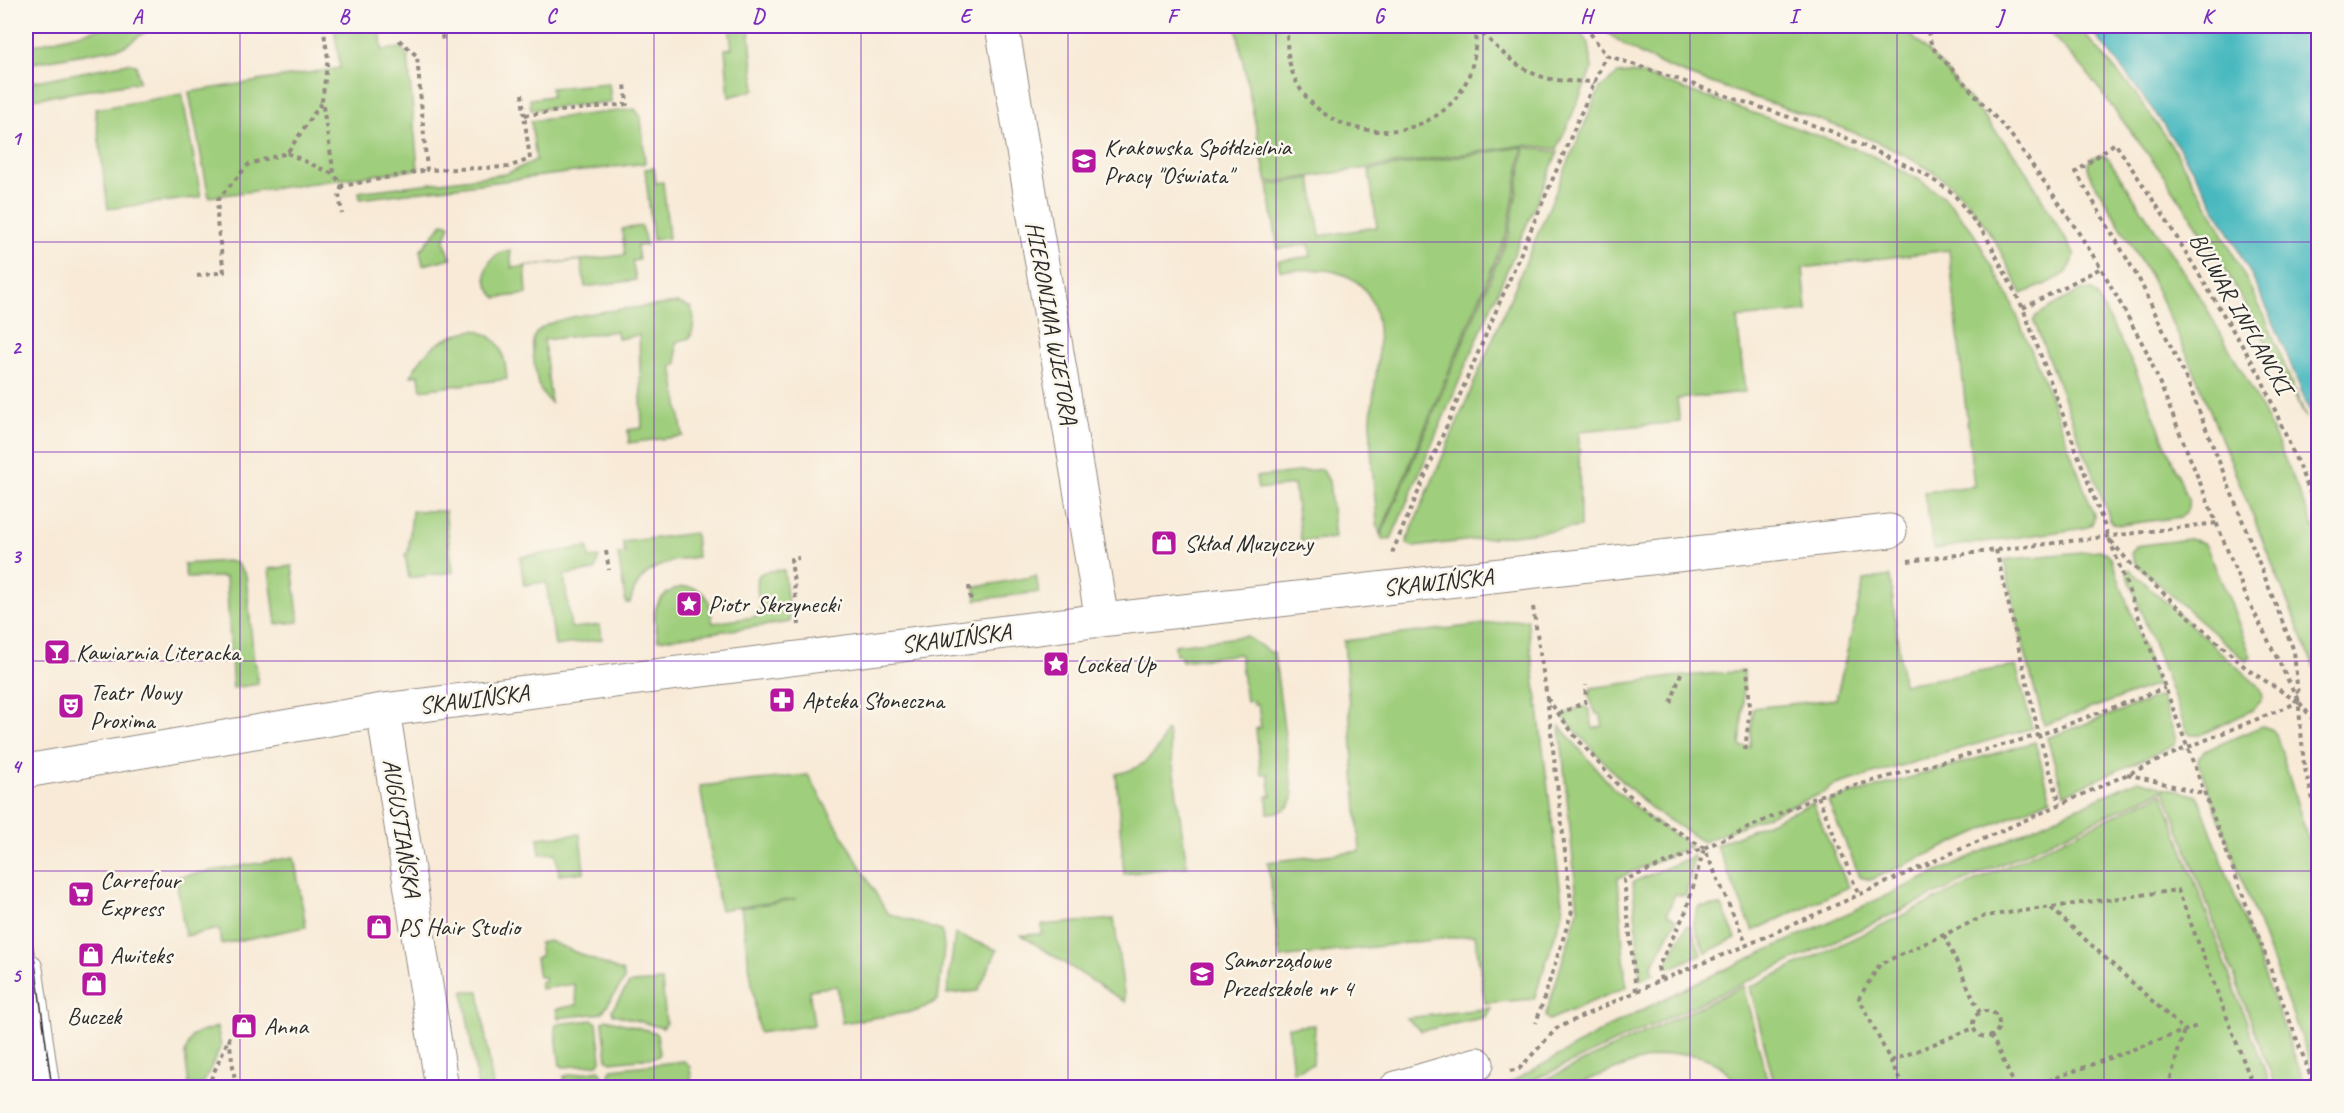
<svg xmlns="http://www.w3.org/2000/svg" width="2344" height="1113" viewBox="0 0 2344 1113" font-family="Caveat,sans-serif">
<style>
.green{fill:#9fce7c;stroke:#657c54;stroke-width:1.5}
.water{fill:#4ab9bf;stroke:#3a7275;stroke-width:1.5}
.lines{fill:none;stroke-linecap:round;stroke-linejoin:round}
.minor-casing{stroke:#928a81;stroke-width:35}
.tertiary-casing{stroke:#928a81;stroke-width:35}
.path{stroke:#928a81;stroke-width:4;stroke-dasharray:4.5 4.5;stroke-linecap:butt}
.minor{stroke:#fff;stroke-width:33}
.tertiary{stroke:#fff;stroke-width:33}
.tram{stroke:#2b2b2b;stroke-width:1.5}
.grid{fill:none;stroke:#7b2cbf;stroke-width:1.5;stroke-opacity:0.55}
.labels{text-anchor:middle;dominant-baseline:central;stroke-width:5;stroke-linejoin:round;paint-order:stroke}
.poi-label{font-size:24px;fill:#2b2b2b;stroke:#fbf7ec;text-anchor:start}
.street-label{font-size:24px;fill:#2b2b2b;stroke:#fbf7ec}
.neatline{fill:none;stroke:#7b2cbf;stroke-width:2}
.grid-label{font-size:20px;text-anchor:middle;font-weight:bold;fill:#7b2cbf}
</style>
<rect width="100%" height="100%" fill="#fbf7ec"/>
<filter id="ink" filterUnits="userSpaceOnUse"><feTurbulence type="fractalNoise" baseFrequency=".0167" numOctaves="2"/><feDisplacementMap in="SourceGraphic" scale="12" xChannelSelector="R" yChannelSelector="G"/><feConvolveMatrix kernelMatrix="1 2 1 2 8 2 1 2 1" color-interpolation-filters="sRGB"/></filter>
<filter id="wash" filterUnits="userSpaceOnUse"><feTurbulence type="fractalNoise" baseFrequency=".008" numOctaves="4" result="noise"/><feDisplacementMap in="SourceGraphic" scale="24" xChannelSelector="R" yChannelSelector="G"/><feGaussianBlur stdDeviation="1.35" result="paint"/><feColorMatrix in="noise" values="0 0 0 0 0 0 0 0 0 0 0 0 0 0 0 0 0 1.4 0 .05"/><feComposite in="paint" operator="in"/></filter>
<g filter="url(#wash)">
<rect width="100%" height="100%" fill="#f8ead7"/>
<!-- green -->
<path class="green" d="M110,26h44l-29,20 -12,3 -87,15v-17z
M334,26h46l2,24 20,-2 6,9 10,112 -209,28 -20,-105 151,-24z
M729,26h20l6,64 -26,7 -4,-48 7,-1z
M1236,26h337l16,17 3,26 -35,80 -32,-4 -258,38z
M1600,26h302l40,40 78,95 54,93c0,24 -33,31 -52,40 -17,-35 -35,-72 -62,-100 -51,-52 -173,-84 -243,-109 -41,-14 -85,-29 -117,-59z
M2043,26h35l57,67 38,55 41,68 51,101 41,101 -38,-72 -52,-93 -57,-84 -75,-100z
M128,63l8,2 3,17 -113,18v-17z
M1630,73l14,2 221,77 53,27 27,19 27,32 38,69 38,92 46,124c0,8 -2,10 -9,13l-151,21 -10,-57 50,-6 -25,-236 -146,18 4,43 -70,7 8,74 -68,7 3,23 -101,9 1,96 -166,20 -7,-3v-4l193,-452 18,-14z
M609,83l2,19 -80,8 -1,-11 22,-3 -1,-8z
M182,94l19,103 -93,12 -13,-100z
M635,109l6,8 4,46 -285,36 -1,-7 147,-18 30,-14 -5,-39z
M1523,147l-16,86 -127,301 -3,-10c-2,-35 -8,-71 -6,-106 3,-45 29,-131 -36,-146 -17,-5 -38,-1 -55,-2l-2,-9 33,-5 -2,-12 -31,5 -10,-64 43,-7 9,58 57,-9 -8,-57z
M1525,147l33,5 -167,387 -8,1 -2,-4 128,-302z
M2102,155l6,3 92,139 48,85 26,52 44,103v140l-126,-311 -41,-88 -63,-106v-8l3,-6z
M654,168l2,15 7,-1 6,56 -16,2 -8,-71z
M443,223l7,2 -6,16 7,17 -28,7 -3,-14z
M642,226l4,19 -9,1 2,14 -7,1 4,19 -51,7 -4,-27 -56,6 2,28 -31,4c-17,-19 -13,-42 14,-48l2,18 113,-13 -3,-26z
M2091,290l6,6 37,71 54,132c1,8 0,13 -7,18l-61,8 -6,-1 -4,-5 -76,-198 2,-5 43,-25z
M678,303l12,4c6,10 4,20 0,31l-14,4 1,22 -5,1 11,71 -54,7 -1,-13 14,-2 -3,-93 -21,4 -1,-8 -73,9 7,63c-14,-12 -14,-24 -17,-41 -1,-11 -4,-23 4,-31 17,-19 111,-24 140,-28z
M474,330c28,7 30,23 33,49l-86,11 -2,-15 -8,1c12,-27 34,-41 63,-46z
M1322,469l7,12 6,57 -34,3 -7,-56 -36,4 -2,-12z
M412,511h33l8,61 -44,6 -4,-24h3z
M695,533l2,24c-31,4 -59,10 -67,46h-4l-8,-48 7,-1 -2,-12z
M2189,539l15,4 3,5 24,55 20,54 -5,4 -111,-98 -4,-9 5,-8z
M588,547l1,11 10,-1 -4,13 -31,5 7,53 29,-3 2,14 -47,7 -9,-64 -22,3 -4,-28z
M2100,550l6,3 5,5 46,127 -113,40 -23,-88 -17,-77z
M227,561l9,2 10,12 8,89h2l2,20 -25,4 -7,-111 -40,1 -2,-14z
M292,566l7,56 -23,2 -7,-55z
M784,570l6,52 -132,18c-1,-9 -4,-19 -3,-28 3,-24 41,-36 53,-12 3,6 3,16 5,23l48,-7c0,-8 -8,-36 -1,-42 5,-4 18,-3 24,-4z
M2130,570l128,116 5,10 -2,5 -10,10 -51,24h-9l-4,-3 -61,-161z
M1036,576l3,16 -63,8 -1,-13z
M1890,576l13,108 113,-18 16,62 -200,58 -7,6 -122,50 -50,-32 -33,-31 -58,-63 20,-10 7,3 4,20 10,-3 -3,-12h-4l-7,-18 2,-8 81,-11 72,-6 -1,36 -3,40h10l3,-39 83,-9 28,-119z
M1527,619l36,292 -29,88 -49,4 -10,-68 -195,23 -12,-96 92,-11 -16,-210z
M1246,636l24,16h4l19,145c-3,14 -13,15 -25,16l-1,-17h4l-3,-22h-7l-5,-45 5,-2 -3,-23 -5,1v-4l-7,1 -6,-48 -58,7 -2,-6h-4l-1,-10z
M2161,696l14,40 1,6 -3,4 -109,48 -17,-56z
M1560,726l53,62 37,31 41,27 -73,32 8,109 -77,33 -3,-3v-3l32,-104z
M2262,726l9,3 5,5 42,138v211l-120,-321 1,-5 5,-6z
M1166,731h2l19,135 -63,8 -8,-100c24,-4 43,-19 50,-43z
M2035,742l16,57 -180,81 -11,-3 -32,-76z
M808,775l79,138 55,18 2,17 -6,52 -21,11 -75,12 -5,-37 -28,4 5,35 -55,8 -18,-125 55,-9 -76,11 -20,-124z
M2138,780l60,16 108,291h-30l-112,-298 -646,298h-15l115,-65 82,-41z
M2162,793l109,294h-496l-25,-100z
M1813,803l35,84 -95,44 -37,-86z
M580,834l4,38 -25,3 -3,-22 -16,1 -2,-16z
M1694,856l-8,40 -11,-2 -8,20 9,6 -24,46 2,8 -14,6 -7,-98z
M294,857l12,70 -85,17 -2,-15 -34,7 -9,-59z
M1699,906h23l14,32 -31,15 -12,-31z
M1114,919l11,83 -104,-67 21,-1v-9z
M1687,925l4,2 10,27 -30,14 -5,-2 7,-16z
M955,934l42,16 -19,41 -31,3z
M549,941l74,31 1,8 -22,33 -44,5 -2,-9 21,-4 -3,-21 -33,5 -1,-7 5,-1 -1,-4h-5l-3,-19 5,-2 -2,-13z
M662,981l4,42 -3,5 -50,-14 -1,-4 16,-25 4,-2z
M1743,986l26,101h-30c-5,-5 -9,-13 -15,-18 -44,-38 -111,6 -158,18 -10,2 -22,1 -33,0l-1,-1z
M463,991h16l14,96h-15z
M1491,1008l-5,9 -65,14 -15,-13z
M606,1019l48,13 3,3 3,19 -3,3 -46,5 -4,-3 -4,-37z
M593,1020l4,3 4,37 -3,4 -34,3 -4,-2 -5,-37 2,-4z
M1315,1025l-2,39 -20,8 -5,-45z
M217,1027l4,19 -18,38 -14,2 -4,-33 7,-18z
M684,1061l6,6 2,20h-81l-2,-14 3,-4z
M599,1070l3,3 2,14h-39l-1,-11z"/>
<!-- water -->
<path class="water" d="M2087,26h231v407c-17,-42 -33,-86 -52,-127 -47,-101 -106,-196 -179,-280z"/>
</g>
<g filter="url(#ink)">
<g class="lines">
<defs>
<path id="minor" d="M1002,26l100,594
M383,710l59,378
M26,771l357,-61 719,-90 788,-89
M1396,1088l81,-24"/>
<path id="tertiary" d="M26,969l17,119"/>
</defs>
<!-- minor casing -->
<use href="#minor" class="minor-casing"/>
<!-- tertiary casing -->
<use href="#tertiary" class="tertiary-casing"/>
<!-- path -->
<path class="path" d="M323,26l5,32 -6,43 12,73 8,12 85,-16
M441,26l2,17
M1288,26c-16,136 199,144 187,0
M1585,26l21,29 227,77 88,40 32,21 34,45 36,70 292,780
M1920,26l8,6 4,15 79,88 53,75 37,58 46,84 99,244 53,106 19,24
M1476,27c24,23 46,49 81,53 12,2 26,1 38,2
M399,40l18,16 10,114 81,-3 22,-8 -6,-44 103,-11 -2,-20
M522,94l2,21
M287,153l46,21
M342,186l-3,8 3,20
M197,276l27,-4 -7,-50 1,-23 31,-35 38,-11 35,-51
M2023,308l78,-40
M2318,511l-58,-136 -95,-157 -50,-75 -39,29 64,109 48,102 106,268 10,114 14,54
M2111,541l18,21 118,107 51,33
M1996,550l43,185 21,69
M606,551l3,19
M1392,553l214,-498
M1908,561l309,-38
M969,586l2,17
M1533,607l14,91 25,213 -36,112
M799,625l-8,-66 8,-1
M1547,698l28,38 41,47 34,31 54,34 43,97
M1671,703l10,-30
M1559,714l26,-12 1,-17
M1745,750l5,-42 -3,-41
M2127,774l77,20
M1818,796l41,99
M2051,908l133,122
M1944,935l36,78
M1661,980l-3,-13 28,-56 18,-62
M1636,991l-12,-111 80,-32 114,-52 221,-61 126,-47
M1973 1024a13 13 0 1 1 26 0a13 13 0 1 1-26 0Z
M1991,1035l25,53
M1891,1061l83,-33
M1510,1071l9,-2 38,-41 104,-48 86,-35 439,-197 113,-46
M207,1088l22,-50 7,50
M1904,1088l-45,-90 21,-34 105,-48 193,-26 76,198
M2043,1088l4,-7 150,-55
M2168,1088l16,-58"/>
<!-- minor -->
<use href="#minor" class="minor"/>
<!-- tertiary -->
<use href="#tertiary" class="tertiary"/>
<!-- tram -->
<path class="tram" d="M26,897l26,191
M26,1034l7,54"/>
</g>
</g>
<!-- grid -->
<path class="grid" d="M240,26v1062M447,26v1062M654,26v1062M861,26v1062M1068,26v1062M1276,26v1062M1483,26v1062M1690,26v1062M1897,26v1062M2104,26v1062M26,242h2292M26,452h2292M26,661h2292M26,871h2292"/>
<!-- icons -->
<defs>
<symbol id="school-square" viewBox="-11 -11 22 22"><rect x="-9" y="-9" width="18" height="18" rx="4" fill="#b5179e" stroke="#fbf7ec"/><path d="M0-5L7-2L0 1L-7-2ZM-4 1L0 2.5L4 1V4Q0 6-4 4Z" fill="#fff"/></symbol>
<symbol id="shop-square" viewBox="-11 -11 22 22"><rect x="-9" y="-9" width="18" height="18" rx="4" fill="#b5179e" stroke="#fbf7ec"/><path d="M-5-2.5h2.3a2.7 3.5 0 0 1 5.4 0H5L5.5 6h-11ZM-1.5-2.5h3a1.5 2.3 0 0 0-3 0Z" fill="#fff"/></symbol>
<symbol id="sight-square" viewBox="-11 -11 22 22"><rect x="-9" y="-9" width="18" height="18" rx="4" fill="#b5179e" stroke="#fbf7ec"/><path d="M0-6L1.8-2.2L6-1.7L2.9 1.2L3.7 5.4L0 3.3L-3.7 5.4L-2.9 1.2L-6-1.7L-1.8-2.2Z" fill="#fff"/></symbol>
<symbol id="bar-square" viewBox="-11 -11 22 22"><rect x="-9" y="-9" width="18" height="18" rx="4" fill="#b5179e" stroke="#fbf7ec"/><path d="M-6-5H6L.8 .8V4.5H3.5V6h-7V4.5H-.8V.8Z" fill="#fff"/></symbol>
<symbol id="pharmacy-square" viewBox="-11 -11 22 22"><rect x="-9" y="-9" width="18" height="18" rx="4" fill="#b5179e" stroke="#fbf7ec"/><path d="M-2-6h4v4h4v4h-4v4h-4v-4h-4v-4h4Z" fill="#fff"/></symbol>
<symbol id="theatre-square" viewBox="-11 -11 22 22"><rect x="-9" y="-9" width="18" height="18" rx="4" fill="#b5179e" stroke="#fbf7ec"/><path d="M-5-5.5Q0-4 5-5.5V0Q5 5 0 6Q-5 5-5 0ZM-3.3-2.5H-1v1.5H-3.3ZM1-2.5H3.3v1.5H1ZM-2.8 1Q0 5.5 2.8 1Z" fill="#fff"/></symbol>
<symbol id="supermarket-square" viewBox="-11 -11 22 22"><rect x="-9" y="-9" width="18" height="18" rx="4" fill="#b5179e" stroke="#fbf7ec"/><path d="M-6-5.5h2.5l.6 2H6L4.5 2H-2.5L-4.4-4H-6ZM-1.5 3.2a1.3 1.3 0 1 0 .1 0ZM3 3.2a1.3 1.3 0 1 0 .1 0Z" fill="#fff"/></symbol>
</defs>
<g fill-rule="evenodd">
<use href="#school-square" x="1069" y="146" width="30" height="30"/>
<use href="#shop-square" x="1149" y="528" width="30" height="30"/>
<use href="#sight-square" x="674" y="589" width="30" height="30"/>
<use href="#bar-square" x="42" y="637" width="30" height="30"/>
<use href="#sight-square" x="1041" y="649" width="30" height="30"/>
<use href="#pharmacy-square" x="767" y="685" width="30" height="30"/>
<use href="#theatre-square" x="56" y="691" width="30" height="30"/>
<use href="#supermarket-square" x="66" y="879" width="30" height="30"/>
<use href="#shop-square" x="364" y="912" width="30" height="30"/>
<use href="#shop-square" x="76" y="940" width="30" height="30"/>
<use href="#school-square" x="1187" y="959" width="30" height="30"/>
<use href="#shop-square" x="79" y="969" width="30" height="30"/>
<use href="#shop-square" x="229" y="1011" width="30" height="30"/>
</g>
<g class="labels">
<!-- poi labels -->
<g class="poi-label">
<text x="1104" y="147">Krakowska Spółdzielnia<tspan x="1104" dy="28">Pracy "Oświata"</tspan></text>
<text x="1184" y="543">Skład Muzyczny</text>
<text x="708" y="604">Piotr Skrzynecki</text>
<text x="76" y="652">Kawiarnia Literacka</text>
<text x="1076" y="664">Locked Up</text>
<text x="90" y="692">Teatr Nowy<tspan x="90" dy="28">Proxima</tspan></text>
<text x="802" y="700">Apteka Słoneczna</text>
<text x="100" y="880">Carrefour<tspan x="100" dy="28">Express</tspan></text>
<text x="398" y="927">PS Hair Studio</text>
<text x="110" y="955">Awiteks</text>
<text x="1222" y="960">Samorządowe<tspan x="1222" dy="28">Przedszkole nr 4</tspan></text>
<text x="94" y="1016" text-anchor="middle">Buczek</text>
<text x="264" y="1026">Anna</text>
</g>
<!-- street labels -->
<g class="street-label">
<text transform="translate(2241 313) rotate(60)">BULWAR INFLANCKI</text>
<text transform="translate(1052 323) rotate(80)">HIERONIMA WIETORA</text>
<text transform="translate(1438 582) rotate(-6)">SKAWIŃSKA</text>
<text transform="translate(956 638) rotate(-7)">SKAWIŃSKA</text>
<text transform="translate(474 699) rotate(-7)">SKAWIŃSKA</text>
<text transform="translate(402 828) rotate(81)">AUGUSTIAŃSKA</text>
</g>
</g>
<!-- margin -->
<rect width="2344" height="1113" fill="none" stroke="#fbf7ec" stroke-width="66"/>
<rect x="33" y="33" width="2278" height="1047" class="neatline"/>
<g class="grid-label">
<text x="137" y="23">A</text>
<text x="344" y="23">B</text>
<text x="551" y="23">C</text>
<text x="758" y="23">D</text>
<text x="965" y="23">E</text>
<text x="1172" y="23">F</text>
<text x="1379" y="23">G</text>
<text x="1586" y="23">H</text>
<text x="1793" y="23">I</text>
<text x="2000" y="23">J</text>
<text x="2207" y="23">K</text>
<text x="16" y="145">1</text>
<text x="16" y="354">2</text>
<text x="16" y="563">3</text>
<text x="16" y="773">4</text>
<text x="16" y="982">5</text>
</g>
</svg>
